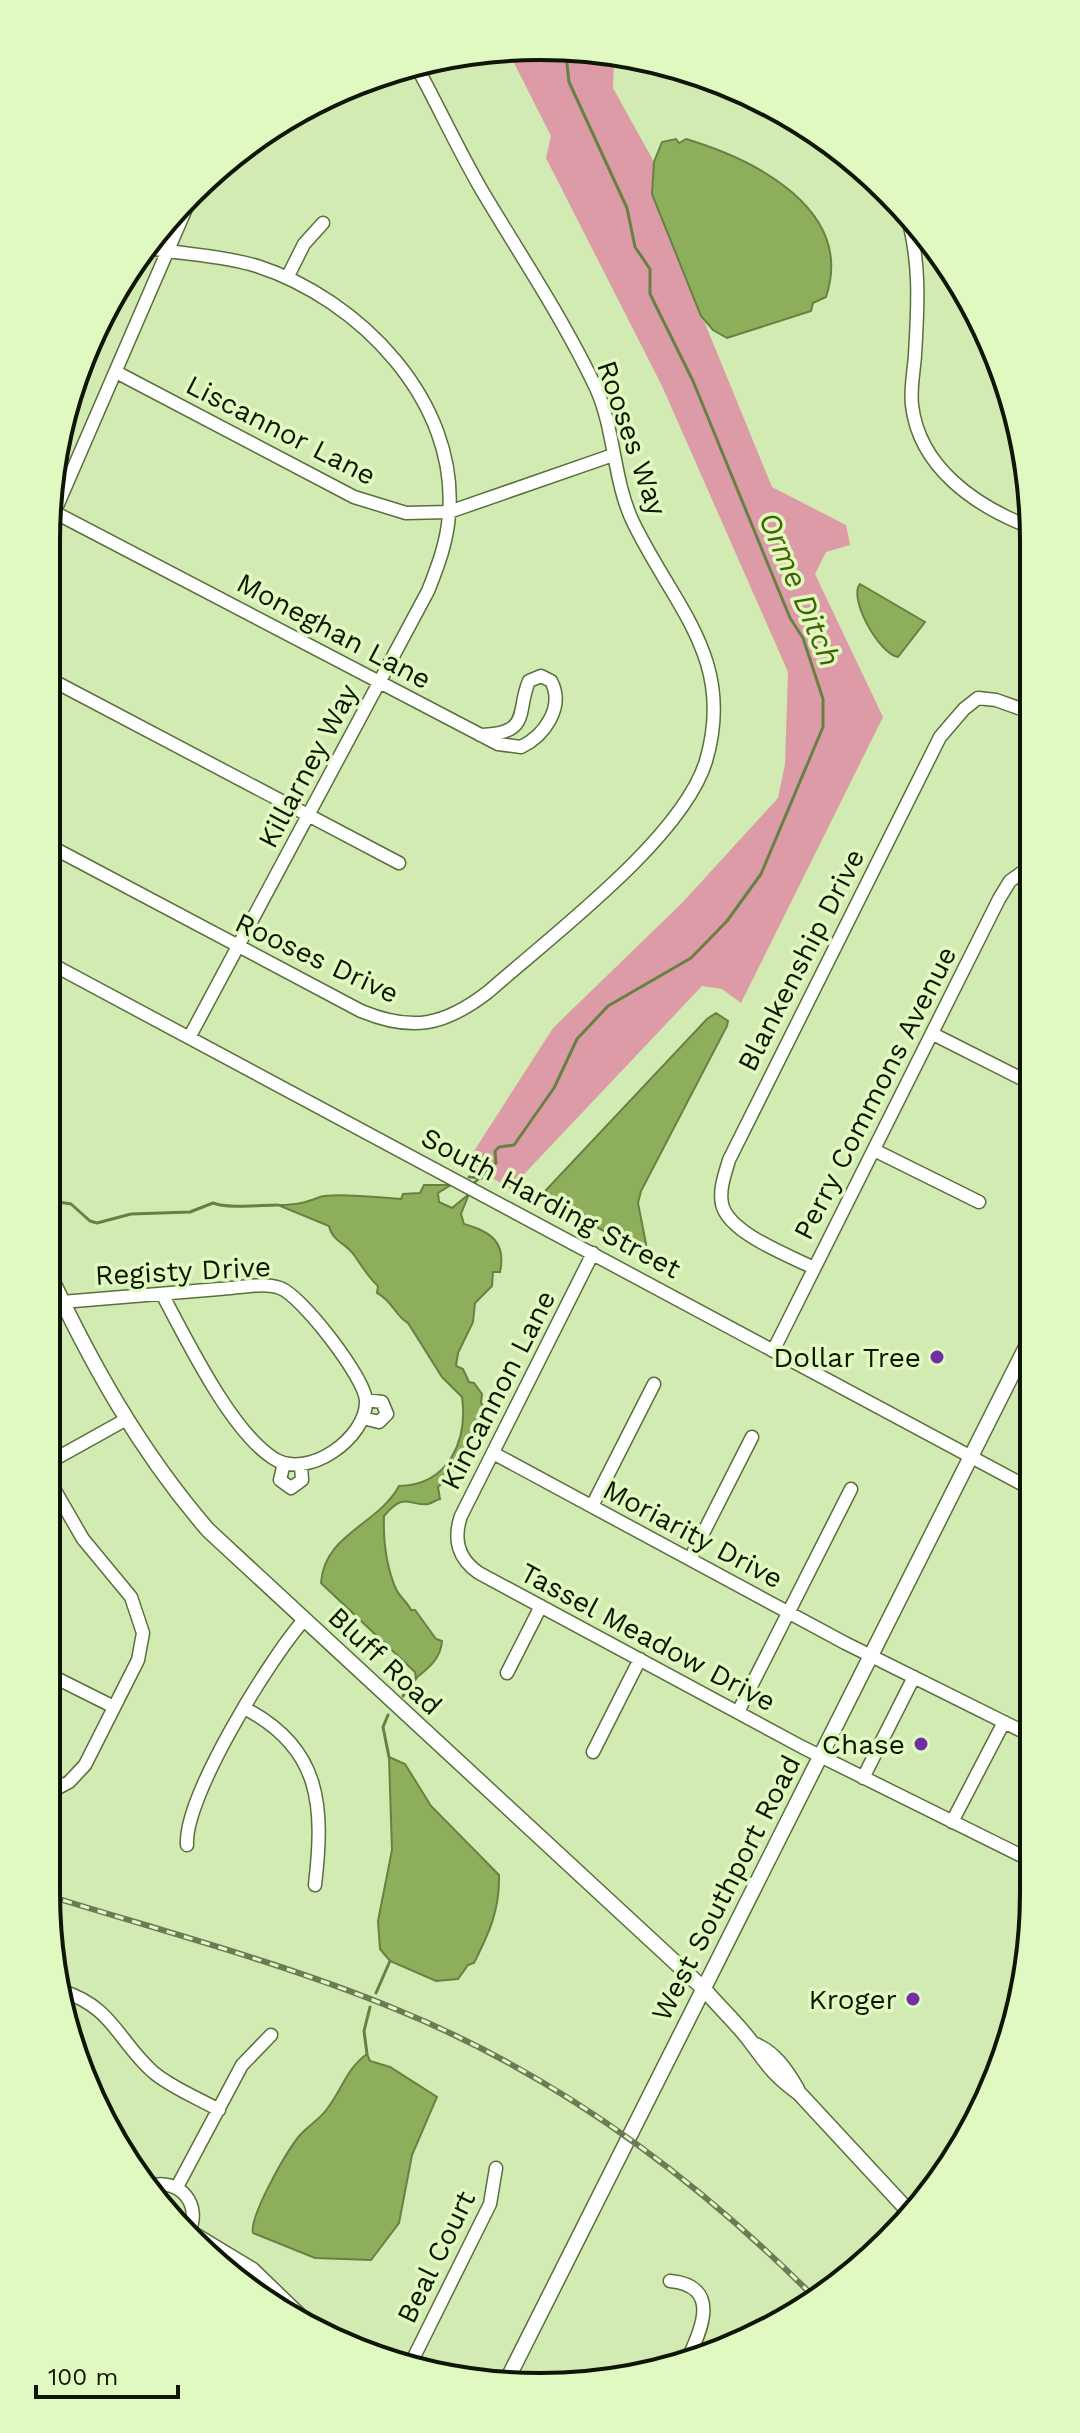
<svg xmlns="http://www.w3.org/2000/svg" width="1080" height="2433" viewBox="0 0 1080 2433" font-family="'Work Sans',sans-serif">
<style>
.green{fill:#dd9ba7}
.water{fill:#8daf5c;stroke:#678142;stroke-width:2}
.lines{fill:none;stroke-linecap:round;stroke-linejoin:round}
.stream{stroke:#678142;stroke-width:3}
.minor-casing{stroke:#5a6f3c;stroke-width:15}
.major-casing{stroke:#5a6f3c;stroke-width:17}
.minor{stroke:#fff;stroke-width:12}
.major{stroke:#fff;stroke-width:14}
.rail-casing{stroke:#6b7b56;stroke-width:6}
.rail{stroke:#dff9c0;stroke-width:3;stroke-dasharray:9;stroke-linecap:butt}
.poi-dot{fill:#722ea2;stroke:#dff9c0;stroke-width:3}
.labels{text-anchor:middle;dominant-baseline:central;stroke-width:7;stroke-linejoin:round;paint-order:stroke}
.street-label{font-size:28px;fill:#0f1704;stroke:#dff9c0}
.poi-label{font-size:28px;fill:#0f1704;stroke:#dff9c0;text-anchor:end}
.water-label{font-size:30px;font-style:italic;fill:#456303;stroke:#dff9c0}
.rim{fill:none;stroke:#0f1704;stroke-width:4}
</style>
<rect width="100%" height="100%" fill="#d2ebb3"/>
<!-- green -->
<path class="green" d="M506,47l108,14 -1,27 41,74 -2,32 120,293 74,38 4,20 -24,7 -11,22 68,143 -142,286 -19,-14 -20,-3 -192,203 -43,-27 86,-134 129,-125 96,-105 7,-34 3,-92 -126,-286 -116,-228 5,-22z"/>
<!-- water -->
<path class="water" d="M676,139l3,4 7,-4c70,21 169,71 140,158l-13,6 -2,8 -84,27 -14,-8 -12,-14 -49,-122 2,-32 8,-20z
M860,584l65,38 -27,35c-19,-3 -50,-59 -38,-73z
M716,1013l12,8 -1,5 -86,165 -3,12 10,51 -100,-52 -2,-12 161,-171z
M424,1185h27l-13,8 1,9 13,6 17,-14 -8,20 3,10c29,8 42,20 36,48h-7l-1,14 -17,17 -2,19 -15,31 -2,13 7,3 6,13 5,1 8,11 -1,9 4,5c-20,25 -22,60 -47,79l2,12c-4,1 -8,4 -12,5 -19,3 -22,-14 -44,12 -1,28 3,52 12,73 3,7 12,14 15,21h4l21,29 6,2c-1,17 -13,27 -26,37l-1,-6 -94,-89c3,-49 57,-58 78,-97 50,-1 69,-46 63,-89l-20,-20 -34,-54c-13,-7 -16,-23 -31,-30l1,-7c-11,-10 -16,-20 -24,-31 -7,-11 -22,-14 -25,-29l-51,-21c18,0 27,-2 42,-8 14,-5 64,1 81,2l2,-5 17,-1z
M389,1757l16,7 26,42 68,69c1,35 -10,58 -25,88l-6,2 -10,14 -22,2 -46,-20 -10,-12 -2,-28 14,-71z
M367,2054l3,7 20,6 47,30 -25,58 -13,68 -28,37 -56,-2 -62,-25c-4,-16 33,-81 47,-98 8,-9 20,-16 27,-26 15,-19 19,-40 40,-55z"/>
<g class="lines">
<!-- stream -->
<path class="stream" d="M469,1177l13,1
M475,1182l21,-19 -1,-12 4,-4 15,-2 40,-57 23,-49 31,-33 83,-48 36,-37 34,-47 62,-147v-28l-20,-61 -13,-20 -97,-237 -43,-87v-25l-15,-22 -8,-39 -58,-126 -3,-27
M46,1200l25,4 19,17 7,2 34,-9 59,-2 23,-9c15,6 47,2 65,2
M403,1696l13,-18
M388,1715l-5,12 6,30
M376,1993l14,-32
M367,2054l-3,-23 6,-24"/>
<defs>
<path id="minor" d="M905,209c16,49 13,96 10,146 -1,16 -5,34 -3,50 7,62 63,101 118,122
M149,248c38,7 71,7 108,18 102,33 202,135 192,249 -2,27 -11,51 -21,76l-238,445
M287,278l17,-34 19,-21
M116,372l238,125 52,16 43,-1 164,-57
M54,512l444,232 23,3c23,-11 44,-40 30,-66l-10,-5 -12,5c-13,30 3,53 -49,54
M48,527l143,-330
M46,677l353,186
M46,844l315,167c51,21 83,15 127,-19 62,-55 194,-153 218,-231 30,-102 -32,-154 -73,-239 -20,-42 -18,-92 -37,-134 -33,-70 -76,-133 -115,-199 -22,-38 -41,-79 -62,-118
M46,961l987,529
M933,1034l99,50
M874,1150l105,52
M593,1253l-132,263c-8,23 -3,43 18,57l323,174 232,115
M814,1268c-24,-12 -86,-35 -92,-64 -3,-15 3,-30 7,-44l211,-423 24,-28 14,-11 18,2 34,12
M62,1302c53,-4 105,-9 157,-13 19,-1 43,-7 61,-1 21,7 86,91 86,113 1,37 -59,80 -93,57 -43,-28 -86,-118 -111,-164
M773,1351l226,-452 11,-18 21,-15
M363,1418l16,4 8,-8 -5,-12 -16,-2
M493,1453l352,190 189,94
M284,1463l-4,17 11,8 11,-8 -1,-15
M46,1464l79,-44
M592,1506l62,-122
M690,1559l62,-122
M46,1673l68,34
M507,1673l34,-67
M244,1708c78,40 80,99 71,177
M738,1712l113,-223
M593,1752l47,-93
M863,1778l51,-101
M46,1794l23,-12 16,-17 53,-105 5,-27 -12,-36 -48,-58 -37,-64
M952,1822l52,-100
M187,1845c-3,-48 82,-185 116,-224
M62,1991c51,16 56,50 91,81 19,16 45,26 66,38
M149,2186c32,-9 54,20 39,48
M177,2187l65,-122 29,-30
M190,2231l63,38 62,60
M670,2281c51,5 32,48 18,77
M410,2365l80,-161 6,-36"/>
<path id="major" d="M46,1267c44,95 93,183 162,263l496,459c15,18 33,34 47,53 18,24 23,33 48,51l114,123
M753,2044c21,8 33,26 44,45
M508,2378l524,-1043"/>
</defs>
<!-- minor casing -->
<use href="#minor" class="minor-casing"/>
<!-- major casing -->
<use href="#major" class="major-casing"/>
<!-- minor -->
<use href="#minor" class="minor"/>
<!-- major -->
<use href="#major" class="major"/>
<defs>
<path id="rail" d="M46,1895c116,36 234,67 347,113 161,65 300,167 422,290"/>
</defs>
<!-- rail casing -->
<use href="#rail" class="rail-casing"/>
<!-- rail -->
<use href="#rail" class="rail"/>
</g>
<!-- markers -->
<g class="poi-dot">
<circle cx="937" cy="1357" r="8"/>
<circle cx="921" cy="1744" r="8"/>
<circle cx="913" cy="1999" r="8"/>
</g>
<g class="labels">
<!-- street labels -->
<g class="street-label">
<text transform="translate(281 430) rotate(27)">Liscannor Lane</text>
<text transform="translate(632 438) rotate(71)">Rooses Way</text>
<text transform="translate(334 631) rotate(28)">Moneghan Lane</text>
<text transform="translate(308 766) rotate(-62)">Killarney Way</text>
<text transform="translate(317 958) rotate(25)">Rooses Drive</text>
<text transform="translate(801 960) rotate(-63)">Blankenship Drive</text>
<text transform="translate(875 1093) rotate(-63)">Perry Commons Avenue</text>
<text transform="translate(551 1203) rotate(28)">South Harding Street</text>
<text transform="translate(183 1271) rotate(-3)">Registy Drive</text>
<text transform="translate(498 1390) rotate(-63)">Kincannon Lane</text>
<text transform="translate(693 1534) rotate(28)">Moriarity Drive</text>
<text transform="translate(648 1637) rotate(28)">Tassel Meadow Drive</text>
<text transform="translate(385 1661) rotate(43)">Bluff Road</text>
<text transform="translate(726 1888) rotate(-63)">West Southport Road</text>
<text transform="translate(436 2257) rotate(-64)">Beal Court</text>
</g>
<!-- poi labels -->
<g class="poi-label">
<text x="921" y="1357">Dollar Tree</text>
<text x="905" y="1744">Chase</text>
<text x="897" y="1999">Kroger</text>
</g>
<!-- water labels -->
<g class="water-label">
<text transform="translate(800 589) rotate(67)">Orme Ditch</text>
</g>
</g>
<!-- crop -->
<path d="M0 0H1080V2433H0ZM540 60H540A480 480 0 0 1 1020 540V1893A480 480 0 0 1 540 2373H540A480 480 0 0 1 60 1893V540A480 480 0 0 1 540 60Z" fill="#dff9c0" fill-rule="evenodd"/>
<path class="rim" d="M540 60H540A480 480 0 0 1 1020 540V1893A480 480 0 0 1 540 2373H540A480 480 0 0 1 60 1893V540A480 480 0 0 1 540 60Z"/>
<!-- scale -->
<path d="M36 2385v12h142v-12" fill="none" stroke="#0f1704" stroke-width="4"/>
<text x="48" y="2385" font-size="24" fill="#0f1704" stroke="#dff9c0" stroke-width="6" paint-order="stroke">100 m</text>
</svg>
